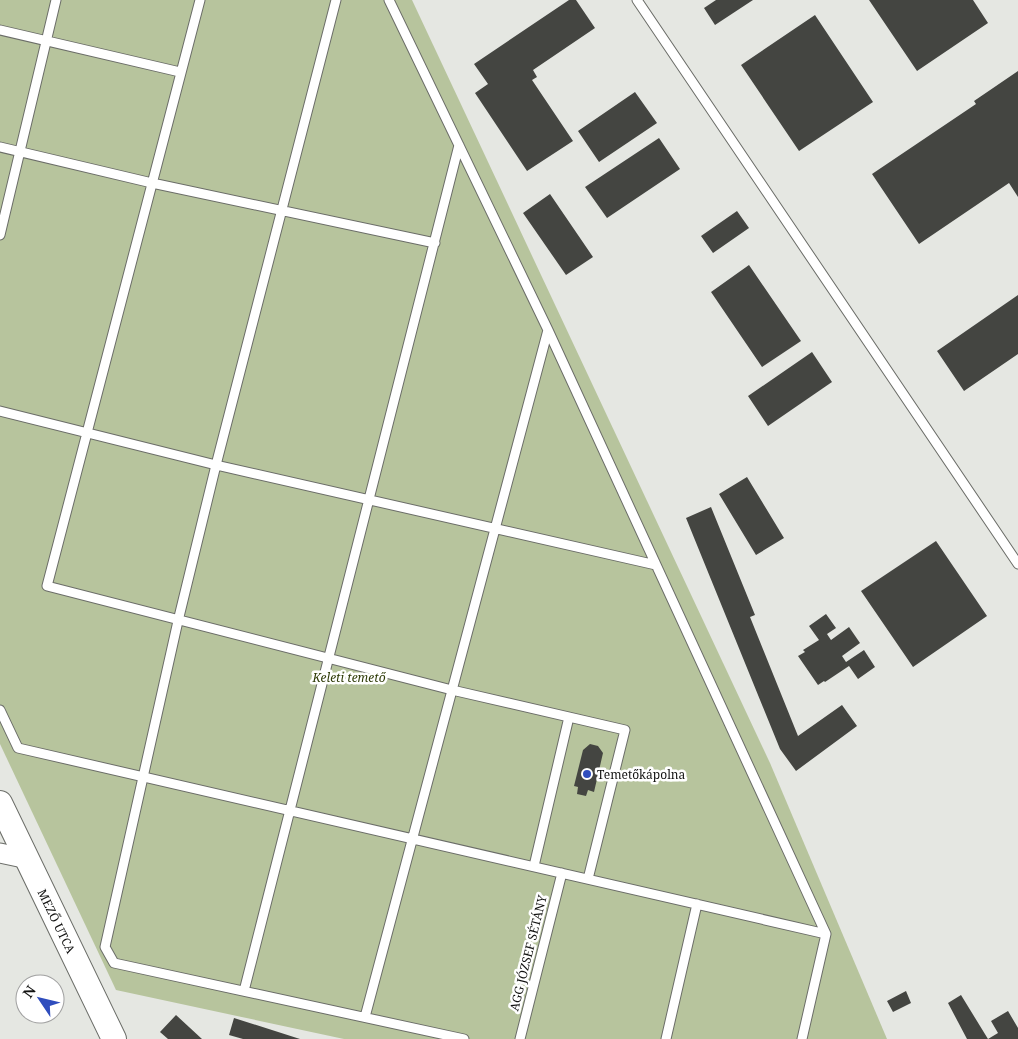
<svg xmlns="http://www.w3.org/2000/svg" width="1018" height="1039" viewBox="0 0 1018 1039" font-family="'Noto Serif',serif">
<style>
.green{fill:#b7c49d}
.building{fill:#444541}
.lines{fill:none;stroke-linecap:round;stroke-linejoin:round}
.service-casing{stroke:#6b6d68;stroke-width:11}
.minor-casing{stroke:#6b6d68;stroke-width:21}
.tertiary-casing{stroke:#6b6d68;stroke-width:26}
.service{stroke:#fff;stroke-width:9}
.minor{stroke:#fff;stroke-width:19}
.tertiary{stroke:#fff;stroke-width:24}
.poi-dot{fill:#2f4dbd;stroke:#fff;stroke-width:2}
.labels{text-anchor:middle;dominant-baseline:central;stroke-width:5;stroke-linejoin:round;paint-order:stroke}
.park-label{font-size:12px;font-style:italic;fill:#2e3b07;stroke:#fff}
.poi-label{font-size:12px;fill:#121211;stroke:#fff;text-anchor:start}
.street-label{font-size:12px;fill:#121211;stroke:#fff}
</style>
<rect width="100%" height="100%" fill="#e5e7e2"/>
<!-- green -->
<path class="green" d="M0,0h412l358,763 117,276h-543l-228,-49 -116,-246z"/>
<!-- building -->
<path class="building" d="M569,0h7l19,28 -62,42 4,7 -5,3 41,61 -46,30 -52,-78 13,-9 -14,-20z
M716,0h37l-38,25 -11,-17z
M869,0h104l15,23 -71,48z
M815,15l58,87 -74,49 -58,-86z
M1018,71v126l-9,-14 -90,61 -47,-70 104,-70 -2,-3z
M635,92l22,31 -58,39 -21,-31z
M659,138l21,31 -73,49 -22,-31z
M550,194l43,63 -27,18 -43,-62z
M737,211l12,17 -36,25 -12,-17z
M749,265l52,76 -39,26 -51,-75z
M1018,295v59l-54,37 -27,-40z
M812,352l20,30 -64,44 -20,-30z
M747,477l37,61 -28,17 -37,-61z
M711,507l44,108 -5,2 48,119 44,-31 15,21 -61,45 -16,-22 -94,-231z
M936,541l51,75 -74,51 -52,-76z
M826,614l10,14 -9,6 4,6 18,-13 11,16 -18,13 4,6 18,-12 11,17 -17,12 -9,-13 -24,16 -1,-1 -6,4 -20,-29 7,-4 -2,-2 16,-10 -10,-14z
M590,744l8,2 5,7 -9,39 -6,-2 -2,6 -9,-2 1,-7 -4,-1 9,-36z
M906,991l5,12 -18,9 -6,-11z
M961,995l27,44 10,-6 -7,-12 17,-10 10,17v11h-51l-19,-36z
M176,1015l26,24h-34l-8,-7z
M234,1018l66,21h-57l-14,-4z"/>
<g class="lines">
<defs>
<path id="service" d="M200,0l-153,586 405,104 173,40 -37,149
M336,0l-120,465 -38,156 -73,326 9,16 350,76
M389,0l159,330 278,604 -24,105
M637,0l381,564
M0,30l180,42
M0,147l152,36 283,60
M0,235l56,-235
M0,411l216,54 440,100
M0,710l18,38 808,186
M534,866l35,-149
M244,991l215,-846
M365,1017l183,-687
M520,1039l42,-166
M666,1039l31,-135"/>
<path id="minor" d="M0,853l28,6"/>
<g id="tertiary">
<path id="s1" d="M0,803l114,236"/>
</g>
</defs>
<!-- service casing -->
<use href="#service" class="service-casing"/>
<!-- minor casing -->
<use href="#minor" class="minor-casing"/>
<!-- tertiary casing -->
<use href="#tertiary" class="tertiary-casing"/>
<!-- service -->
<use href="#service" class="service"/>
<!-- minor -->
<use href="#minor" class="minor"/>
<!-- tertiary -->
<use href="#tertiary" class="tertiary"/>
</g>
<!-- markers -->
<circle class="poi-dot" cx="587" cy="774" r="5"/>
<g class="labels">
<!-- park labels -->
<g class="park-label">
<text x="349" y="677">Keleti temető</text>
</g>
<!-- poi labels -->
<g class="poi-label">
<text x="597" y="774">Temetőkápolna</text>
</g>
<!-- street labels -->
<g class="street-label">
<text stroke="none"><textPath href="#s1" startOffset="131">MEZŐ UTCA</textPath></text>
<text transform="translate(528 953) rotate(-76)">AGG JÓZSEF SÉTÁNY</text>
</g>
</g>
<!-- north arrow -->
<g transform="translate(40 999) rotate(305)"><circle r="24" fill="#ffffff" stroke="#a0a0a0"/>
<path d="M0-4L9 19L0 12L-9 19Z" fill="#2f4dbd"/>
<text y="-8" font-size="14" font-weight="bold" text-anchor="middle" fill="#121211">N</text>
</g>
</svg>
